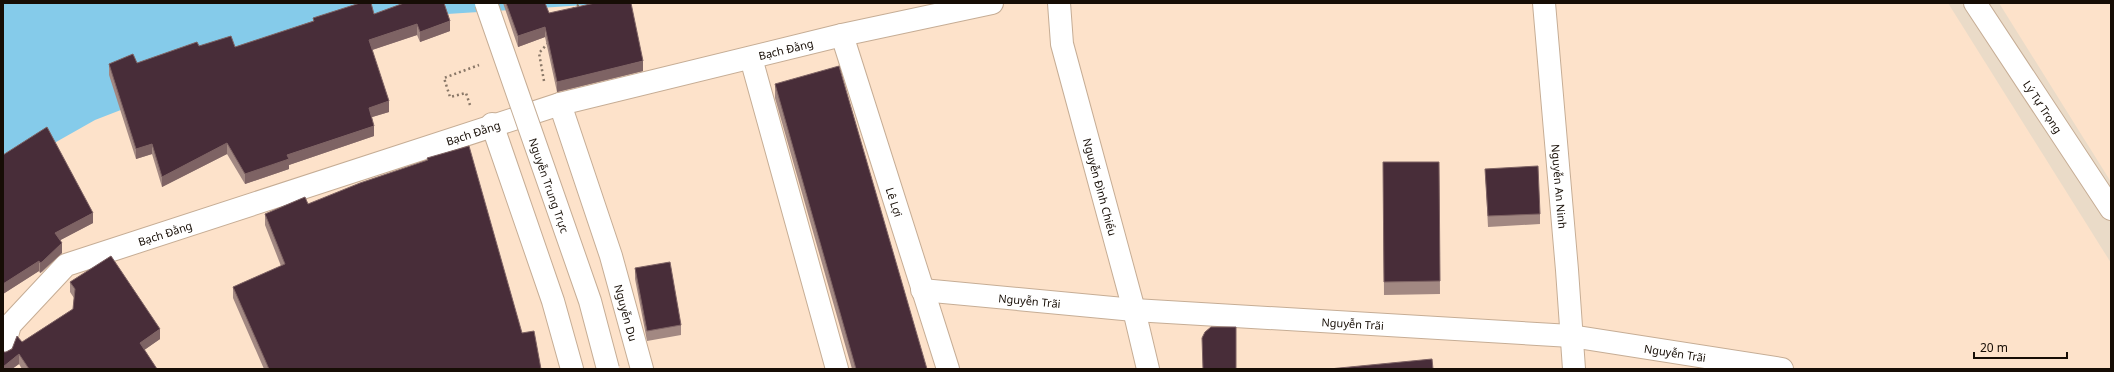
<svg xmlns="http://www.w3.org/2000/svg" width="2114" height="372" viewBox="0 0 2114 372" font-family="'Noto Sans',sans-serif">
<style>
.commercial{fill:#eadbc8}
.water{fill:#85cbea}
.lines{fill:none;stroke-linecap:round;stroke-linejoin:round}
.street-casing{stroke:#c6ad95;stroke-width:24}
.path{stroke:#8a7868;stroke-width:2.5;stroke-dasharray:2 3;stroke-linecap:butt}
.street{stroke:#fff;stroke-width:22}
.secondary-bridge-casing{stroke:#c6ad95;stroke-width:24;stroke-linecap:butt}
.secondary-bridge{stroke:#fff;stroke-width:22}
.wall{fill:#a28882}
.shaded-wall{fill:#7e6364}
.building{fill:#482d39;stroke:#7e6364}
.labels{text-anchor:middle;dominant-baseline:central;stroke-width:4;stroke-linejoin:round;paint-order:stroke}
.street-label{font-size:11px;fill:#160d05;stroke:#fde2ca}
</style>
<rect width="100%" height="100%" fill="#fde2ca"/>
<!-- commercial -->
<path class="commercial" d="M1948,3h51l112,179v81z"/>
<!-- water -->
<path class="water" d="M3,3h614l-264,17 -258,100 -92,52z"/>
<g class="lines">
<defs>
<g id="street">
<path id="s1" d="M1059,3l3,41 72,266 14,59"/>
<path id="s2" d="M1544,3l23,267 7,99"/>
<path id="s3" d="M1975,3l136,206"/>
<path id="s4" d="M842,35l106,334"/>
<path d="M751,58l86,311"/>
<path id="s5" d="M560,104l51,152 31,113"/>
<path d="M492,124l61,177 19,68"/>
<path id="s6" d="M922,290l212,20 437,26 211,33"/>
<path id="s7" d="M3,350l7,-25 56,-60 494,-161 282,-69 150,-32"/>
</g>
</defs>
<!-- street casing -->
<use href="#street" class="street-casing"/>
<!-- path -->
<path class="path" d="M573,9l8,-6
M544,81l-5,-28 10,-11
M470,105l-4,-12 -16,4 -6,-19 35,-13"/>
<!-- street -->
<use href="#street" class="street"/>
<defs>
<g id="secondary-bridge">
<path id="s8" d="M486,3l104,298 18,68"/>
</g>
</defs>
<!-- secondary-bridge casing -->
<use href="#secondary-bridge" class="secondary-bridge-casing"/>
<!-- secondary-bridge -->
<use href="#secondary-bridge" class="secondary-bridge"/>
</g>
<!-- wall -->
<path class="wall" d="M503,3h42l4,10 94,58 -86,21 -12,-55 -27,10z
M374,14l76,17 -30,11 -3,-7 -45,15 17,62 -17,5 2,19 -85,29v4l-44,15 -18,-30 -65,33 -10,-33 -16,5 -27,-84v-11l28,-1 62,-17 36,1 78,-26v-3z
M775,84l152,285h-75l-77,-271z
M3,155l90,68 -33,17 2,13 -20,19 -2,1 -1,-2 -36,23z
M427,158l114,211h-277l-31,-71v-11l48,-21 -16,-41v-11l43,-10 119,-44z
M1383,162h56l1,132 -56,1z
M1485,169l55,45v10l-52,3z
M635,268l46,57v10l-34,6 -12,-62z
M70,282l90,57 -16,11 13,19h-135l-3,-5 -7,5h-9l3,-17 16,-10 51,-33 1,-11 -4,-6z"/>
<!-- shaded-wall -->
<path class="shaded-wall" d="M450,21v10l-30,11v-10z
M417,24v11l-48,16v-11z
M545,27v10l-27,10v-11z
M643,61v10l-86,21v-10z
M389,101v11l-20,6v-10z
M374,126v10l-85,29v4l-44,15v-10l42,-19z
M227,143v11l-65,33v-10z
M152,144v10l-16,5v-10z
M93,213v10l-38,20v-10z
M62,243v10l-22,20v-10z
M39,261v10l-36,23v-10z
M160,329v10l-20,14v-10z
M19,354v10l-7,5h-9v-2z"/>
<!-- building -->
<path class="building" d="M360,3h11l3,11 30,-11h40l6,18 -30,11 -3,-8 -48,16 20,61 -20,7 5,18 -87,29 2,4 -44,15 -18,-31 -65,34 -10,-33 -16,5 -27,-85 24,-10 4,9 60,-21 2,4 32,-10 4,11 79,-26 -1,-3z
M506,3h39l4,10 46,-10h36l12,58 -86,21 -12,-55 -27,9z
M839,66l88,303h-71l-81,-285z
M47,127l46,86 -38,20 7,10 -20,19 -2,1 -1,-2 -36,23v-129z
M469,146l53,187 12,-2 7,38h-272l-36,-82 52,-23 -20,-50 40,-17 3,7 52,-21 68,-23 -1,-2z
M1383,162h56l1,119 -56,1z
M1538,166l2,48 -52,2 -3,-47z
M111,256l49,73 -20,14 17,26h-128l-10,-15 -16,13v-15h3l6,-3 5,-13 5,6 51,-33 2,-20 -5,-7z
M670,262l11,63 -34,6 -12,-63z
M1211,327h25v42h-33l-1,-31 3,-6z
M1432,359l1,10h-104z"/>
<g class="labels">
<!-- street labels -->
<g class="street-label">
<text stroke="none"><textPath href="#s7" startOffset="860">Bạch Đằng</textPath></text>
<text stroke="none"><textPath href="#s3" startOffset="124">Lý Tự Trọng</textPath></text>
<text stroke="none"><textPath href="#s7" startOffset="536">Bạch Đằng</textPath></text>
<text stroke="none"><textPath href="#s8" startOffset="193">Nguyễn Trung Trực</textPath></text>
<text stroke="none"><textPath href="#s1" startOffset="189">Nguyễn Đình Chiểu</textPath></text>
<text stroke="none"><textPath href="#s2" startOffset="184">Nguyễn An Ninh</textPath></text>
<text stroke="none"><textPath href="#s4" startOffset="175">Lê Lợi</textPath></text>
<text stroke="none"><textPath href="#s7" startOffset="212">Bạch Đằng</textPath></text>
<text stroke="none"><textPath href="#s6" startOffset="108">Nguyễn Trãi</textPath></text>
<text stroke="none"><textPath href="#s5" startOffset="219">Nguyễn Du</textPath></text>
<text stroke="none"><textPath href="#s6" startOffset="432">Nguyễn Trãi</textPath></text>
<text stroke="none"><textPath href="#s6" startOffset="756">Nguyễn Trãi</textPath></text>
</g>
</g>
<!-- border -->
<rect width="2114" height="372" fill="none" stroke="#160d05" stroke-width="8"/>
<!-- scale -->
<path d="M1974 352v6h93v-6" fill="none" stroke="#160d05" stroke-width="2"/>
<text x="1980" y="352" font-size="12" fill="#160d05" stroke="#fde2ca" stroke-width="3" paint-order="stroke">20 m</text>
</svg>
